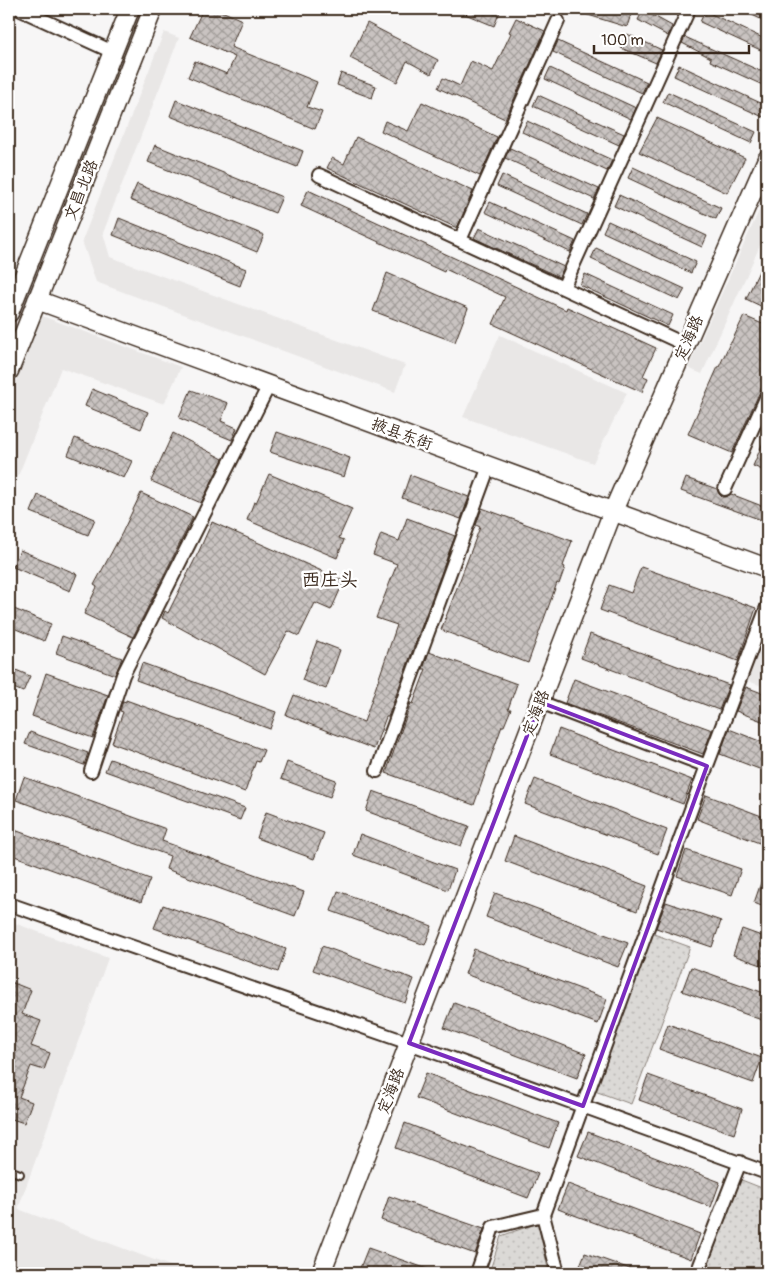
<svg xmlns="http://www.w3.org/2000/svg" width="776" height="1282" viewBox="0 0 776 1282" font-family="Pangolin,'LXGW WenKai TC',sans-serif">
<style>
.built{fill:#e9e7e6}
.grass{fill:url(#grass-dots);stroke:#8b827a}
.building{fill:url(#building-cross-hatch);stroke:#3b2a1e}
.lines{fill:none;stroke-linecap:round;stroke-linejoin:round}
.lane-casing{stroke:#3b2a1e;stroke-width:10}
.street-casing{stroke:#3b2a1e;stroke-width:16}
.secondary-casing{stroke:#3b2a1e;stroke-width:21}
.lane{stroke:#fff;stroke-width:6}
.street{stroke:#fff;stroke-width:12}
.secondary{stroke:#fff;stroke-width:18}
.marked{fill:none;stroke:#7b2cbf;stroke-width:4;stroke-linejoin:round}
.labels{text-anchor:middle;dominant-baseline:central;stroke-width:5;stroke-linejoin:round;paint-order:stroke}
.street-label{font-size:16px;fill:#3b2a1e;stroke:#fff}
.quarter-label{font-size:19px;fill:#3b2a1e;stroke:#fff}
</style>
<defs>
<pattern id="grass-dots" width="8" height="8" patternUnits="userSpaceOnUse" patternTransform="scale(1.25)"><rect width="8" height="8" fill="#dbd9d6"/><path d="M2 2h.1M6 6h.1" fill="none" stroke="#bdbab7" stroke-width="1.8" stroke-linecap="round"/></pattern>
<pattern id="building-cross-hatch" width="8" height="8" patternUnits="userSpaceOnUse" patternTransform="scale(1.25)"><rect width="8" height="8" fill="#c9c3c1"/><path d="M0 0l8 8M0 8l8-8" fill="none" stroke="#a49f9c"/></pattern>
</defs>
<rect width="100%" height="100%" fill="#f7f6f6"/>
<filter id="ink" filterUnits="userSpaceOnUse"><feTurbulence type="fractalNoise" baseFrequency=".02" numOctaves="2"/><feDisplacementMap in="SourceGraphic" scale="10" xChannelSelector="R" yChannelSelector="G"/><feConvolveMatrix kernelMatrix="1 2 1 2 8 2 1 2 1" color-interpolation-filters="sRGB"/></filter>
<g filter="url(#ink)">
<!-- built -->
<path class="built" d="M164,32l15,6 -76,195 7,24 295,108 -10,27 -299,-110 -14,-41z
M767,193v37l-65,144 -14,-6z
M42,316l139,51 -17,37 -103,-36 -52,131v-100z
M500,335l127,58 -34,70 -130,-46z
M767,613v75l-24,-9z
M9,921l99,37 -90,251 171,64h-180z"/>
<!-- grass -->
<path class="grass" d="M651,933l39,14 -59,157 -39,-14z
M734,1177l33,13v83h-64z
M538,1223l11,50h-60l12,-37z"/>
<!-- building -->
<path class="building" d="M203,9h14l25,11 -11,27 86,35 -10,25 15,5 -7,17 -127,-52 7,-16 32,13 8,-17 -45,-20z
M453,9h48l-7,17z
M575,9h38l18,5 -4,13 -52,-16z
M739,9h28v13z
M643,10l29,16 -4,10 -30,-16z
M705,11l62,29v13l-67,-31z
M516,18l29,13 -40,88 -67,-31 5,-10 17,8 11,-25 22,10 18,-38 -2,-1z
M367,23l71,37 -7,14 -24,-13 -10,21 -47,-24z
M627,34l35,16 -6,13 -35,-15z
M685,37l82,37v13l-57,-26 1,-3 -29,-15z
M558,41l89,41 -5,11 -89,-41z
M679,65l88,41 -4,11 -89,-41z
M550,68l86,40 -5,11 -86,-40z
M341,73l35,13 -4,12 -35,-13z
M668,92l88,40 -5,11 -88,-41z
M538,95l86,39 -5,11 -86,-39z
M176,100l127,51 -6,16 -127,-51z
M422,102l75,35 -17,39 -99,-45 4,-10 23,10z
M657,118l88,40 -18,35 -88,-41z
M527,121l85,39 -5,11 -85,-39z
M356,137l117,54 -16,37 -130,-60 5,-10 12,6z
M155,145l127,52 -7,16 -127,-51z
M510,148l89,41 -5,10 -89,-41z
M633,167l88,41 -5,11 -88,-41z
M502,175l85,39 -5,11 -85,-39z
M137,184l127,51 -7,17 -127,-52z
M308,190l258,120 1,-3 89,41 -13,28 5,2 -6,14 -149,-68 12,-27 -60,-28 -1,3 -143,-66z
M619,195l88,41 -5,11 -88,-41z
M490,202l85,39 -5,11 -85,-40z
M119,218l127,51 -6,17 -127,-51z
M608,221l88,41 -5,11 -88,-41z
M479,228l85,39 -5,10 -85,-39z
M596,248l89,41 -6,11 -88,-41z
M767,254v55l-21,-10z
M387,273l81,35 -13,34 -82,-31z
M585,274l88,41 -5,11 -88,-41z
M744,316l23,10v50l-35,77 -44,-19 30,-67h1l11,-24h1z
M92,389l56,23 -7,17 -56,-23z
M191,390l37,13 -7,18 16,7 -5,12 -53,-22z
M277,432l73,26 -6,19 -74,-25z
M173,433l50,26 -22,44 -50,-22z
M767,433v39l-14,-6z
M75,438l57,23 -8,17 -56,-23z
M269,474l83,35 -13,29 5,2 -7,18 -90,-38 7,-18 2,1z
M410,475l59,22 -8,22 -59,-21z
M686,478l31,11 2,5 3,3h4l5,-3 36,14v14l-86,-31z
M141,493l52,24 -60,120 -49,-23 13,-27 -3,-2 28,-52z
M38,495l57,24 -7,16 -57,-23z
M482,508l90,33 -9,25 2,1 -6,17 -2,-1 -29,80 -87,-33 39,-103 -4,-2z
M407,518l48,18 -67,181h-2l-12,32 -88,-34 8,-20 70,27 33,-97 -21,-7 21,-54 -24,-9 8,-21 18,7z
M212,522l132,59 -13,29 -16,-7 -16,33 -11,-5 -23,43 -103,-56 3,-7 3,2 31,-62z
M20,550l57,24 -7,17 -57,-24z
M641,567l115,41 -18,53 -138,-51 9,-25 22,8z
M9,607l42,17 -7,17 -35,-15z
M590,634l139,51 -10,25 -138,-52z
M62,636l60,22 -7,17 -59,-22z
M317,641l23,9 -14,39 -24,-9z
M429,652l88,32 -9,25h3l-7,17h-2l-28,79 -88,-32 25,-70 2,1 13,-35h-3z
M142,663l134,49 -6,17 -134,-49z
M9,667l21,9 -7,16 -14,-6z
M46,673l62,22 -15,43 -61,-22z
M574,679l138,51 -9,24 -138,-51z
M746,687l21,8v28l-31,-12z
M126,700l138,50 -5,12 -3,-1 -11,31 -133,-49 11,-31 -3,-1 3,-10 3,1z
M559,729l133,51 -9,24 -133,-50z
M729,729l38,15v28l-47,-18z
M30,732l58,21 -4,12 -59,-21z
M110,759l135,49 -5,12 -135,-49z
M287,762l49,18 -6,17 -49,-18z
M24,777l142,52 -4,12 142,51 -9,24 -129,-47 4,-13 -154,-56z
M535,779l132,51 -9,24 -133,-50z
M373,791l96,35 -8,20 -95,-35z
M706,795l61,23v28l-70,-27z
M266,812l58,21 -10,26 -57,-21z
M9,828l141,51 -9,23 -132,-48z
M360,834l95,36 -7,20 -95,-35z
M514,836l133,50 -10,25 -132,-50z
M686,850l55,19 -9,26 -55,-19z
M766,868l1,1v39l-13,-5z
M338,891l94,35 -7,19 -94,-34z
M495,893l133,50 -10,24 -132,-50z
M666,902l55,19 -9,26 -56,-19z
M163,905l123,44 -8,23 -124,-44z
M742,929l25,9v29l-34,-12z
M322,946l92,33 -9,24 -92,-33z
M474,949l133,50 -9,25 -133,-50z
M691,967l76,27v28l-85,-31z
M11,982l20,8 -9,24 19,7 -10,25 19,7 -6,17 -13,-4 -12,31 13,5 -8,21 -15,-5v-130z
M454,1003l132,51 -9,24 -133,-50z
M668,1024l94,34 -9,25 -94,-34z
M426,1073l132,50 -9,25 -133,-50z
M648,1075l94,34 -8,25 -95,-34z
M405,1123l133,51 -10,24 -132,-50z
M588,1132l132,50 -9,25 -133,-51z
M568,1184l132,50 -9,25 -133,-50z
M389,1196l95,33 -9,25 -94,-34z
M368,1248l68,24v1h-78z
M585,1253l54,19v1h-62z"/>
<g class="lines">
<defs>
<path id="lane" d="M9,1170l11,4"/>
<path id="street" d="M19,9l94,43
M319,175l367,170
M460,240l98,-219
M563,288l126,-279
M725,489l42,-93
M540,702l167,64
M91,771l32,-96 146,-290
M377,771l112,-305
M9,904l400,139 358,130
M543,1215l15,58
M477,1273l16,-46 50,-12 162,-444 62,-164
M697,1273l43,-111"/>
<path id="secondary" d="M37,300l730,268
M9,313l121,-304
M9,371l144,-362
M321,1273l292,-762 154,-352"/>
</defs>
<!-- lane casing -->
<use href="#lane" class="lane-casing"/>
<!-- street casing -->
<use href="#street" class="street-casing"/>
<!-- secondary casing -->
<use href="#secondary" class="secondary-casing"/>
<!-- lane -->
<use href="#lane" class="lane"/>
<!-- street -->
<use href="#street" class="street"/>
<!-- secondary -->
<use href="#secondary" class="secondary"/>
</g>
</g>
<!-- marked area -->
<path class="marked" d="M540,702l167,64 -124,340 -174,-63z"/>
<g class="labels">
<!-- street labels -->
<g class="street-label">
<text transform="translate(81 190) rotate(-68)">文昌北路</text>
<text transform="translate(689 338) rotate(-66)">定海路</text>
<text transform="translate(402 434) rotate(20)">掖县东街</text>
<text transform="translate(536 713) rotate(-69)">定海路</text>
<text transform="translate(391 1091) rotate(-69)">定海路</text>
</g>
<!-- quarter labels -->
<g class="quarter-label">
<text x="330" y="580">西庄头</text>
</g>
</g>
<!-- margin -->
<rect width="776" height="1282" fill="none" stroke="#fff" stroke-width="30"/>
<rect x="15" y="15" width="746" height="1252" fill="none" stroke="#3b2a1e" stroke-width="2" filter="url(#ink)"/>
<!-- scale -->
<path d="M594 45v8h155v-8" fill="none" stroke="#3b2a1e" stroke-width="2.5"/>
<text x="601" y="45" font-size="15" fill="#3b2a1e" stroke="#ffffff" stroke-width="4" paint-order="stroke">100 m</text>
</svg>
